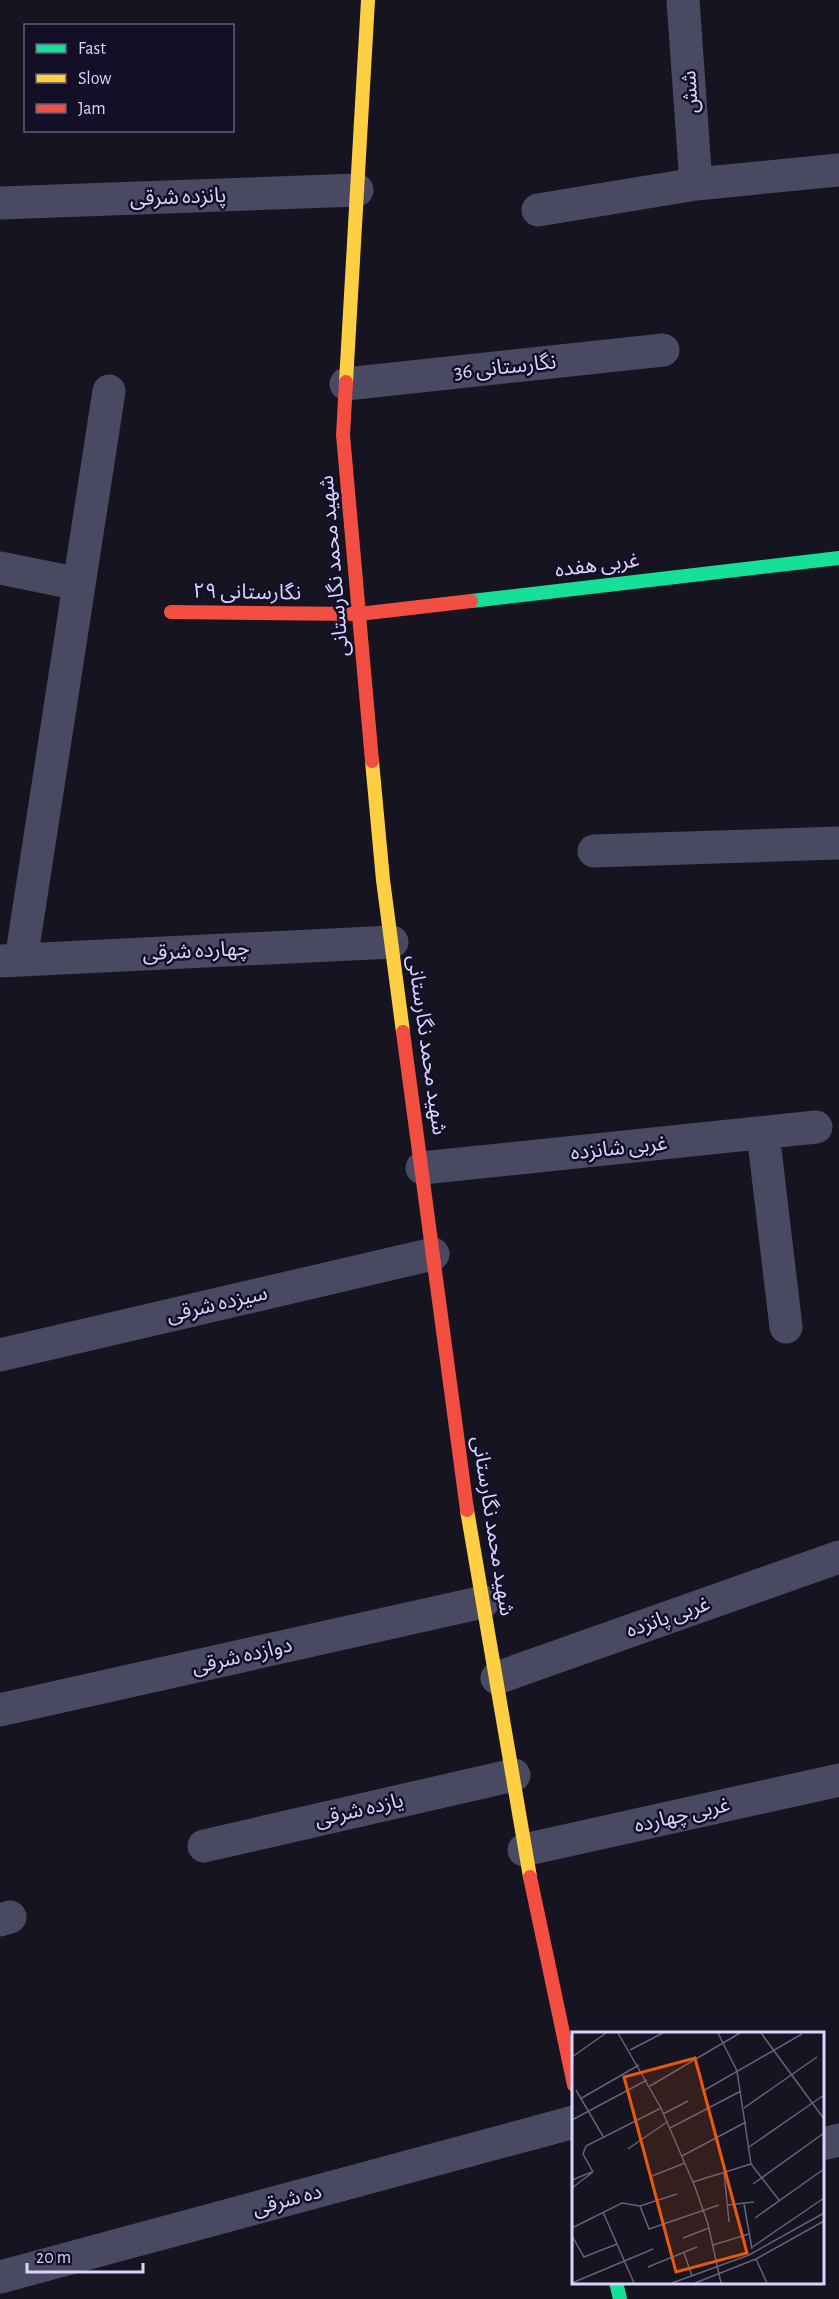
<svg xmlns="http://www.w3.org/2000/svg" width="839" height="2299" viewBox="0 0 839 2299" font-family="'Alegreya Sans','Noto Sans Arabic',sans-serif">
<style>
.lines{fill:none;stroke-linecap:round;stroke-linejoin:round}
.street{stroke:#4a4962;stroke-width:33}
.fast{stroke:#16e098;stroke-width:14}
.slow{stroke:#ffcf43;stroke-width:14}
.jam{stroke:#f24e42;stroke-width:14}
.labels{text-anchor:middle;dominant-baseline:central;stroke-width:5;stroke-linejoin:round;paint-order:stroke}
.street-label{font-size:21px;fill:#d9d4ff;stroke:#130f26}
.inset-road{fill:none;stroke:#64617a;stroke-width:1.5}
.view{fill:#e8590c;fill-opacity:0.15;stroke:#e8590c;stroke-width:3}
.inset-edge{fill:none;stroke:#d9d4ff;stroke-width:3}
</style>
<rect width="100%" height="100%" fill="#161421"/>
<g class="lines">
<!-- street -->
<path class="street" d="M683,0l13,184
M0,203l357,-13
M538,210l158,-26 143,-14
M346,384l317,-34
M0,568l79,16
M594,851l245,-8
M21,960l88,-569
M0,961l392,-19
M763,1133l23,194
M422,1168l394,-41
M0,1355l433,-101
M497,1678l342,-121
M0,1710l483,-108
M204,1846l310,-71
M524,1850l315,-70
M0,1920l10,-3
M822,2144l17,-4
M0,2277l574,-155"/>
<!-- fast -->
<path class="fast" d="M471,601l368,-43
M616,2282l4,17"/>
<!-- slow -->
<path class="slow" d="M346,382l22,-382
M372,761l11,119 20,152
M467,1510l63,367"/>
<!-- jam -->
<path class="jam" d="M346,382l-3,53 29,326
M171,612l188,2 112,-13
M403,1032l64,478
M530,1877l44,208"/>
</g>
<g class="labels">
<!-- street labels -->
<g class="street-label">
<text transform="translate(690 92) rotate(-94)">شش</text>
<text transform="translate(178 197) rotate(-2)">پانزده شرقی</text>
<text transform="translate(505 367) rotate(-6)">نگارستانی 36</text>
<text transform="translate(597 565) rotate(-7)">غربی هفده</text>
<text transform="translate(334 566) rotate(-95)">شهید محمد نگارستانی</text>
<text transform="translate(247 592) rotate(1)">نگارستانی ۲۹</text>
<text transform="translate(196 951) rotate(-3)">چهارده شرقی</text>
<text transform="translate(427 1045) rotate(82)">شهید محمد نگارستانی</text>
<text transform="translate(619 1148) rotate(-6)">غربی شانزده</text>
<text transform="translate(217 1304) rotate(-13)">سیزده شرقی</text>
<text transform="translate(493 1526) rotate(81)">شهید محمد نگارستانی</text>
<text transform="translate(668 1617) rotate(-19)">غربی پانزده</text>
<text transform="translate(242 1656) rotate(-13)">دوازده شرقی</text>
<text transform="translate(359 1810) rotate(-13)">یازده شرقی</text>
<text transform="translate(682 1815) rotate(-13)">غربی چهارده</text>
<text transform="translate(287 2200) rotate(-15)">ده شرقی</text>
</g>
</g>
<!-- overview -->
<g transform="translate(572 2032)">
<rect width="252" height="252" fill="#161421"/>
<path class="inset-road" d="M46,1l43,75 34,79 13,37 13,59M146,1l19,38 14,93M189,1l63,86M58,18l33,-17M0,25l34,-24M78,54l90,-53M4,58l28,48M131,59l99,-57M8,67l59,-34M172,76l73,-51M91,82l25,-13M0,88l75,-40M98,96l71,-37M177,115l75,-52M56,117l39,-27M110,124l64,-34M179,132l28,36M21,140l-10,-18 3,-8 75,-38M152,140l5,50M80,144l33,-13M0,148l20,-8M121,150l58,-18M181,152l71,-51M0,156l21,-16M172,172l8,45M155,173l27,-3M68,174l9,23 70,-24M31,180l31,71M183,186l69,-49M0,196l50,-25 18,3 37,-12M0,204l12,21 33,-13M111,206l26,-10M141,213l36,-11M179,216l73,-50M112,221l8,23M184,227l11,24M76,235l49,-20M0,251l81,-34M100,251l77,-28 75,-42M123,251l61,-24 68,-38"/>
<path class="view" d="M123,26l52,195 -71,19 -52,-195z"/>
<rect width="252" height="252" class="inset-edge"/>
</g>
<!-- legend -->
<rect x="24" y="24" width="210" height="108" fill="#130f26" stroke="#625e7d" stroke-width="1.5"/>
<rect x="36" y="44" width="30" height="9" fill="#16e098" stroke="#625e7d" stroke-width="1.5"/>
<text x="78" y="54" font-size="18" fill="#d9d4ff">Fast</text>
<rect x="36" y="74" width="30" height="9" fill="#ffcf43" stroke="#625e7d" stroke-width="1.5"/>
<text x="78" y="84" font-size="18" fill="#d9d4ff">Slow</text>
<rect x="36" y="104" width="30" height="9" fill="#f24e42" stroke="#625e7d" stroke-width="1.5"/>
<text x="78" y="114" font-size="18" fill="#d9d4ff">Jam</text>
<!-- scale -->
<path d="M27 2263v9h116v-9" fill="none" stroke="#d9d4ff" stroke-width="3"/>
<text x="36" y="2263" font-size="18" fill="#d9d4ff" stroke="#130f26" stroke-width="4.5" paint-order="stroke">20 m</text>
</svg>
